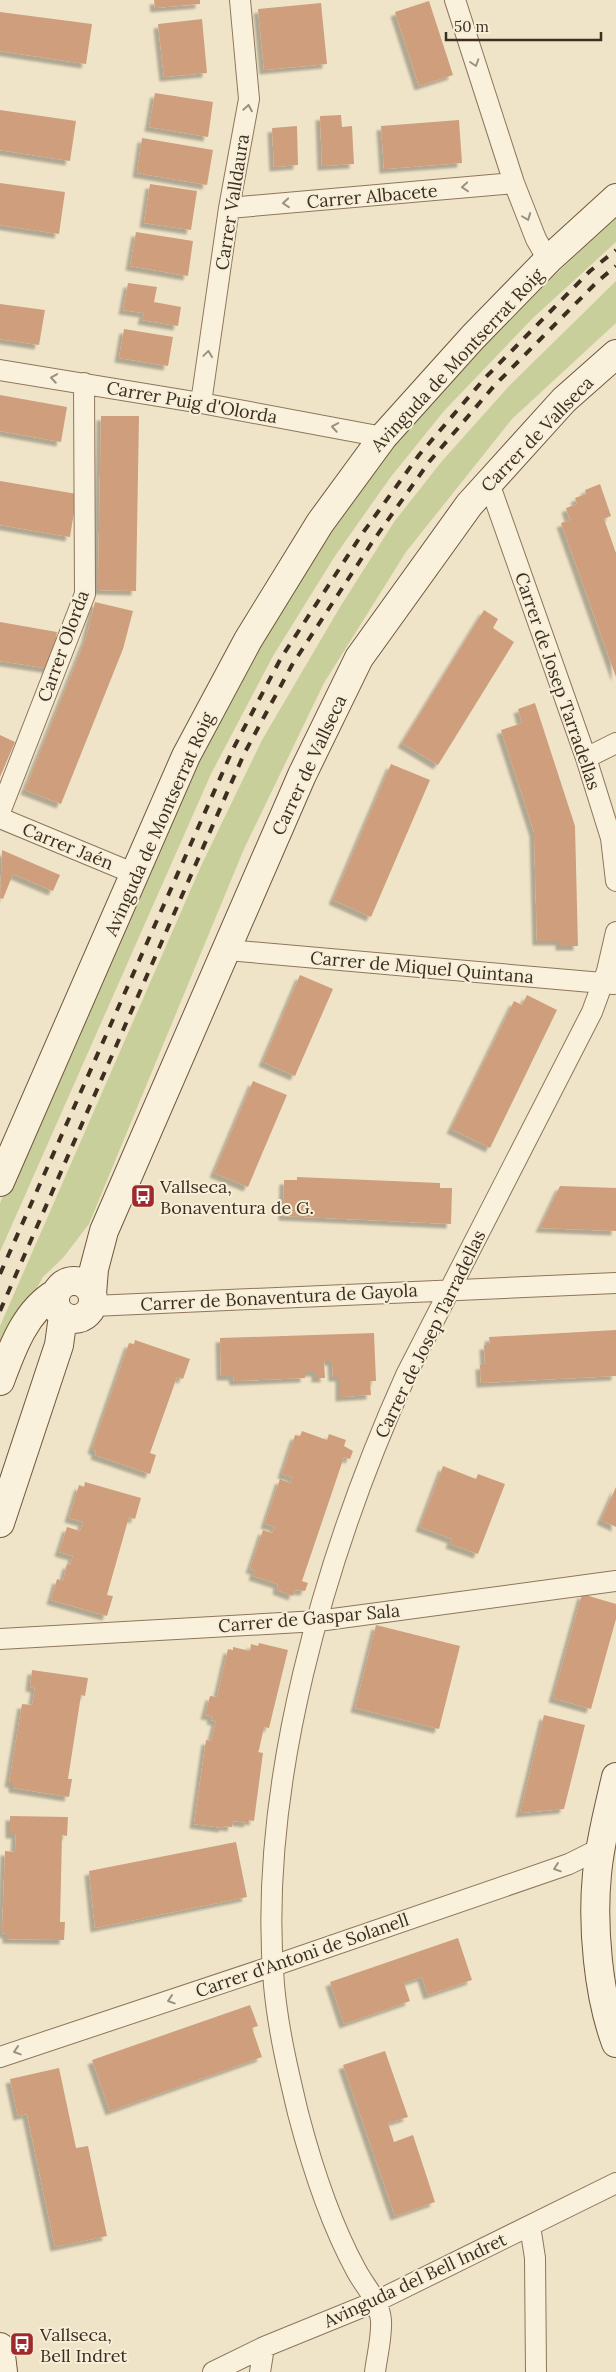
<svg xmlns="http://www.w3.org/2000/svg" width="616" height="2372" viewBox="0 0 616 2372" font-family="Lora,serif">
<style>
.green{fill:#c9cf9b}
.building{fill:#cf9f7d;filter:url(#shadow)}
.lines{fill:none;stroke-linecap:round;stroke-linejoin:round}
.street-casing{stroke:#8d765c;stroke-width:22}
.secondary-casing{stroke:#6f573f;stroke-width:30}
.street{stroke:#faf1dc;stroke-width:20}
.secondary{stroke:#faf1dc;stroke-width:28}
.rail{stroke:#3d2e20;stroke-width:4;stroke-dasharray:9 9;stroke-linecap:butt}
.oneway{stroke:#9c907e}
.labels{text-anchor:middle;dominant-baseline:central;stroke-width:4;stroke-linejoin:round;paint-order:stroke}
.street-label{font-size:18px;fill:#3d2e20;stroke:#f7eed8}
.poi-label{font-size:18px;fill:#3d2e20;stroke:#f7eed8;text-anchor:start}
</style>
<defs>
<filter id="shadow"><feDropShadow dx="-4.5" dy="4.5" stdDeviation="1" flood-color="#0004"/></filter>
</defs>
<rect width="100%" height="100%" fill="#f0e4c8"/>
<!-- green -->
<path class="green" d="M616,217v25l-83,76 -89,93 -54,67 -55,78 -62,100 -62,118 -211,478v-49l29,-68 184,-411 92,-162 73,-101 138,-149z
M616,281v42l-104,96 -106,133 -82,131 -80,166 -155,375 -26,34 -20,19 -43,77v-28l201,-460 61,-126 78,-133 54,-85 48,-61 68,-76z"/>
<!-- building -->
<path class="building" d="M154,0h46v4l-45,4z
M429,1l24,74 -34,11 -24,-74z
M321,3l6,61 -63,6 -6,-61z
M0,12l92,12 -6,40 -86,-13z
M202,19l5,54 -43,4 -6,-53z
M155,93l58,9 -5,35 -59,-10z
M0,110l76,11 -6,40 -70,-11z
M341,115l1,12 10,-1 2,38 -32,2 -2,-50z
M459,120l3,43 -78,6 -3,-43z
M297,126l1,39 -24,2 -2,-39z
M142,138l71,12 -6,35 -70,-12z
M0,183l65,9 -6,42 -59,-9z
M150,184l47,7 -6,39 -47,-7z
M136,232l57,9 -5,35 -58,-10z
M128,283l29,4 -3,15 27,5 -3,19 -36,-6 2,-7 -21,-3z
M0,304l45,6 -6,35 -39,-6z
M124,329l49,8 -5,29 -49,-8z
M0,395l67,12 -6,35 -61,-11z
M101,416h38l-3,175 -38,-1z
M0,481l77,13 -7,43 -70,-12z
M600,484l11,32 -7,3 12,34v124l-55,-154 9,-3 -4,-12 11,-4 -2,-6 11,-4 -1,-4z
M95,602l38,9 -10,38 -62,155 -36,-14 61,-152z
M484,610l14,9 -5,9 21,14 -76,123 -36,-22z
M0,622l57,10 -6,37 -51,-8z
M535,703l40,123 3,120h-18v-5h-23l-3,-109 -33,-102 21,-7 -4,-14z
M0,735l15,7 -15,35z
M391,764l39,16 -59,137 -38,-17z
M2,850l58,25 -7,16 -40,-17 -10,25 -3,-1z
M300,975l33,14 -38,87 -32,-14z
M527,995l30,15 -67,138 -39,-19 63,-128 8,4z
M253,1081l34,14 -39,92 -34,-14z
M297,1177l143,6v5h12l-1,36 -168,-8 1,-36h13z
M560,1186l56,2v43l-76,-3z
M616,1330v46l-135,7 -1,-18h5l-1,-20h6l-1,-8z
M374,1333l2,48h-6l1,14 -31,2v-20h-7l-1,-16h-8l1,17h-9v-6h-11v6l-71,3 -1,-5h-12l-1,-38z
M135,1340l55,19 -7,20 -6,-2 -27,76 6,2 -6,19 -55,-19 1,-4 -4,-2 37,-106 5,1z
M302,1431l25,9 2,-6 17,6 -2,6 9,5 -3,8 -6,-2 -42,124 6,2 -3,8 -10,-1 -2,6 -16,-6 1,-6 -25,-8 2,-6 -5,-1 13,-39 9,3 3,-6 -10,-3 15,-45 10,4 2,-6 -10,-3 13,-39 5,1z
M443,1466l33,13 2,-5 27,10 -27,70 -28,-10 2,-5 -32,-12z
M85,1482l56,16 -6,21 -6,-2 -22,78 6,1 -6,20 -56,-16 6,-21 6,2 4,-17 3,1 3,-9 -14,-4 8,-25 13,4 3,-9 -14,-4 10,-33 5,2z
M616,1487v40l-15,-7z
M582,1594l34,10v15l-25,90 -38,-11z
M376,1625l84,21 -21,83 -84,-21z
M259,1643l29,7 -19,78 -5,-1 -5,23 -1,2 5,1 -9,68 -5,-1 -1,3 -15,-2 -1,6 -8,-1 -1,2 -29,-4 12,-84 5,1 5,-20 -5,-1 1,-4 -7,-1 5,-19 7,1 11,-48 5,1v-3l17,4 1,-7 7,2z
M32,1670l56,8 -3,18 -4,-1 -13,84h4l-3,18 -56,-9v-5h-4l13,-79 10,1 3,-17 -5,-1z
M544,1715l41,10 -21,84 -44,4z
M10,1816l58,1 -1,19 -5,-1 -2,87h5l-1,18 -57,-1v-5l-5,-1 3,-82 10,1 1,-18h-6z
M236,1842l11,55 -152,31 -6,-57z
M458,1938l14,42 -44,15 -6,-18 -18,6 6,18 -66,23 -14,-42z
M250,2005l8,21 -6,2 10,29 -152,54 -18,-51z
M385,2051l23,66 -20,6 6,19 19,-7 22,67 -40,14 -52,-151z
M59,2068l17,80 12,-2 19,90 -52,11 -28,-133 -9,2 -8,-37z"/>
<g class="lines">
<defs>
<path id="street" d="M455,0l59,183 22,56 12,21
M229,208l285,-25
M0,370l201,33 182,34
M201,403l28,-195 20,-109 -9,-99
M489,483l97,275 25,80 5,43
M586,758l30,-15
M0,812l85,-218 -1,-211
M0,818l135,56
M227,950l387,34
M93,1306l523,-23
M0,1639l318,-18 298,-40
M0,2057l273,-91 296,-102 32,-16
M530,2226l5,32 1,114
M213,2372l51,-25 113,-46 239,-118
M260,2372l4,-25
M375,2372c2,-16 7,-35 6,-52 -2,-20 -16,-33 -25,-50 -25,-46 -45,-107 -58,-157 -10,-42 -20,-84 -24,-128 -17,-198 51,-430 132,-610l186,-363 15,-41 9,-39"/>
<path id="secondary" d="M0,1182l186,-426 62,-116 72,-117 63,-86 90,-100 75,-77 68,-62
M55 1300a19 19 0 1 1 38 0a19 19 0 1 1-38 0Z
M92,1294l2,-25 10,-38 198,-456 57,-117 110,-153 95,-105 52,-46
M0,1381c12,-32 25,-70 56,-88
M0,1523l59,-178 4,-29
M616,1777c-7,31 -16,64 -19,97 -5,51 1,121 19,169
M0,2347l3,25"/>
</defs>
<!-- street casing -->
<use href="#street" class="street-casing"/>
<!-- secondary casing -->
<use href="#secondary" class="secondary-casing"/>
<!-- street -->
<use href="#street" class="street"/>
<!-- secondary -->
<use href="#secondary" class="secondary"/>
<!-- rail -->
<path class="rail" d="M0,1274l233,-525 48,-91 81,-124 57,-79 66,-77 105,-107 26,-21
M0,1311l244,-557 48,-89 81,-124 56,-79 65,-76 104,-105 18,-15"/>
</g>
<!-- one-way arrows -->
<defs><path id="oneway-chevron" d="M-2-3.5L2.5 0L-2 3.5" fill="none" stroke-width="1.6" stroke-linecap="round" stroke-linejoin="round" transform="scale(1.25)"/></defs>
<g class="oneway">
<use href="#oneway-chevron" transform="translate(475 63) rotate(72)"/>
<use href="#oneway-chevron" transform="translate(248 108) rotate(-80)"/>
<use href="#oneway-chevron" transform="translate(465 187) rotate(175)"/>
<use href="#oneway-chevron" transform="translate(286 203) rotate(175)"/>
<use href="#oneway-chevron" transform="translate(527 217) rotate(69)"/>
<use href="#oneway-chevron" transform="translate(208 354) rotate(-82)"/>
<use href="#oneway-chevron" transform="translate(54 378) rotate(-171)"/>
<use href="#oneway-chevron" transform="translate(335 427) rotate(-170)"/>
<use href="#oneway-chevron" transform="translate(557 1868) rotate(161)"/>
<use href="#oneway-chevron" transform="translate(171 2000) rotate(162)"/>
<use href="#oneway-chevron" transform="translate(17 2051) rotate(162)"/>
</g>
<!-- icons -->
<defs>
<symbol id="bus-square" viewBox="-11 -11 22 22"><rect x="-9" y="-9" width="18" height="18" rx="4" fill="#9e2a2b" stroke="#f7eed8"/><path d="M-5-6H5V4H4V6H2V4H-2V6H-4V4H-5ZM-3.5-4V0h7V-4ZM-3.5 1.2v1.5H-2V1.2ZM2 1.2v1.5H3.5V1.2Z" fill="#fff"/></symbol>
</defs>
<g fill-rule="evenodd">
<use href="#bus-square" x="129" y="1182" width="28" height="28"/>
<use href="#bus-square" x="8" y="2330" width="28" height="28"/>
</g>
<g class="labels">
<!-- street labels -->
<g class="street-label">
<text transform="translate(372 196) rotate(-5)">Carrer Albacete</text>
<text transform="translate(232 202) rotate(-81)">Carrer Valldaura</text>
<text transform="translate(457 360) rotate(-47)">Avinguda de Montserrat Roig</text>
<text transform="translate(192 402) rotate(10)">Carrer Puig d'Olorda</text>
<text transform="translate(537 434) rotate(-46)">Carrer de Vallseca</text>
<text transform="translate(63 646) rotate(-70)">Carrer Olorda</text>
<text transform="translate(558 681) rotate(71)">Carrer de Josep Tarradellas</text>
<text transform="translate(309 765) rotate(-65)">Carrer de Vallseca</text>
<text transform="translate(159 824) rotate(-66)">Avinguda de Montserrat Roig</text>
<text transform="translate(68 846) rotate(22)">Carrer Jaén</text>
<text transform="translate(422 967) rotate(5)">Carrer de Miquel Quintana</text>
<text transform="translate(279 1297) rotate(-3)">Carrer de Bonaventura de Gayola</text>
<text transform="translate(430 1334) rotate(-64)">Carrer de Josep Tarradellas</text>
<text transform="translate(309 1618) rotate(-5)">Carrer de Gaspar Sala</text>
<text transform="translate(302 1955) rotate(-19)">Carrer d'Antoni de Solanell</text>
<text transform="translate(415 2280) rotate(-25)">Avinguda del Bell Indret</text>
</g>
<!-- poi labels -->
<g class="poi-label">
<text x="160" y="1186">Vallseca,<tspan x="160" dy="21">Bonaventura de G.</tspan></text>
<text x="40" y="2334">Vallseca,<tspan x="40" dy="21">Bell Indret</tspan></text>
</g>
</g>
<!-- scale -->
<path d="M446 32v8h155v-8" fill="none" stroke="#3d2e20" stroke-width="2.5"/>
<text x="454" y="32" font-size="15" fill="#3d2e20" stroke="#f7eed8" stroke-width="4" paint-order="stroke">50 m</text>
</svg>
